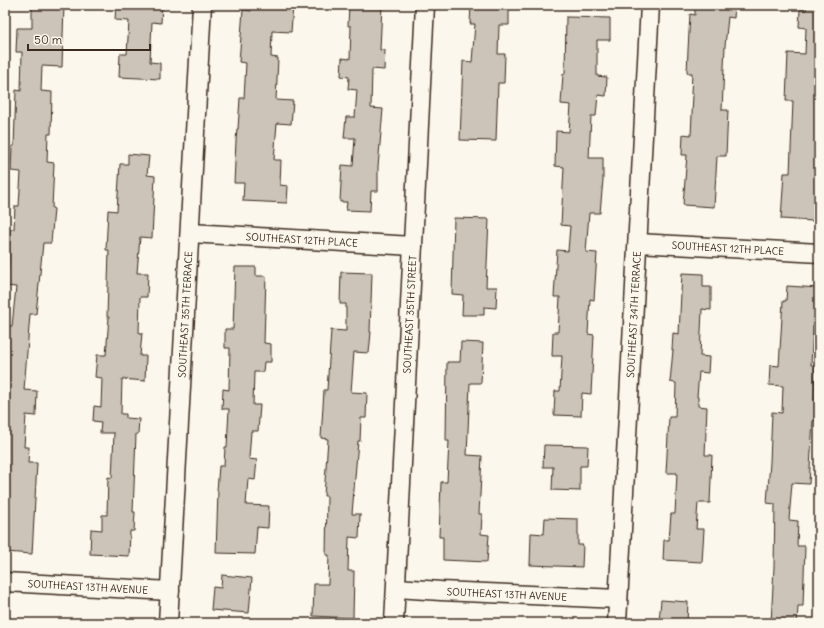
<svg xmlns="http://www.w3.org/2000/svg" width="824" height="628" viewBox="0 0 824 628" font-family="Delius,sans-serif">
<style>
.building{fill:#ccc4b9;stroke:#3b2a1e}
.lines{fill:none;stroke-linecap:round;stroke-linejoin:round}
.minor-casing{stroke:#3b2a1e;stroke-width:21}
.minor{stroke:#fbf7ec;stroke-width:18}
.labels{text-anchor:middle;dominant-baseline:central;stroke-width:3;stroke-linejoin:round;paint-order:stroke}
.street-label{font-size:10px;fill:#3b2a1e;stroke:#fbf7ec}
</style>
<rect width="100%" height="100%" fill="#fbf7ec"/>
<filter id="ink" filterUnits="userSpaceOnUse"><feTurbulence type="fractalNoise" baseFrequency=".025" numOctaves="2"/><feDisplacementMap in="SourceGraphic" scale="8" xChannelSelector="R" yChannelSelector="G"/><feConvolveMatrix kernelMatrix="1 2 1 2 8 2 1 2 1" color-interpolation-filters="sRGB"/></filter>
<g filter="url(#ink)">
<!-- building -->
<path class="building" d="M32,5h32l-2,62 -20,-1 -1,25 11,1 -1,42h-3l-1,28 7,1 -2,45 2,1 -3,34h-8l-7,71h-6l-6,76 13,1 -1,25 -10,-1 -2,32h5l-1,16h9l-5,91 -27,-2v-59l2,-27h-2v-122l1,-18h6l4,-39 -11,-1v-6l1,-10 2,1 2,-42h4l1,-23h4l2,-34 -10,-1 1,-25h2l2,-56 5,1 1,-39h-6l1,-24h15z
M116,5h46l-1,18 -9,-1 -2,40 10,1v16l-41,-2 1,-23h7l2,-33 -14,-1z
M251,5h42l-2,27 -19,-1 -1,26 7,1 -2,42 17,1 -2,23 -14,-1 -3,37h7l-1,25 8,1 -1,17 -44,-2 1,-18h-10l2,-42 1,-12h1l2,-31h4l2,-35 -7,-1 4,-52 8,1z
M349,5h33l-2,45h5l-1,20 -12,-1 -1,39 12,1 -5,58v24h-7l-1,20 -24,-1 1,-8h-7l2,-37 11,1 2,-28h-11l2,-21h9l2,-27 -9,-1 1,-12 -8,-1 1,-18 8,1 1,-33h-3z
M471,5h38v20h-10l-1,29h7l-1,29h-6l-2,58 -36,-1 3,-79 9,1 3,-38h-5z
M695,5h40l-1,13 -6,-1 -3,29 -3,64h6l-2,46h-9l-3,51 -31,-2 4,-50h-5l1,-21 8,1 2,-41h-2l1,-21h-5l1,-23 2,-36 5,1z
M807,5h12v36l-2,42h2v116h-4l-2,22 -32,-2 3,-46h6l3,-72h-7l2,-48 17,1 1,-26 -7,-1 1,-17h6z
M566,17l44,1v22h-13v36l10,1 -1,19 -8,-1 -2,21h-5l-2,42h14v22l-3,33h-11l-3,39 11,1 -3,47 -4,-1 -2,35 6,1 -3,59 -9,-1 -1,23 -27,-1 1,-24h5l2,-35h-10l1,-24h5l2,-35h-6l3,-47 11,1 2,-25 -9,-1 3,-58 -9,-1 1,-35 13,1 2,-27 -10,-1 2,-30h2z
M128,154l21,2 -2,19 8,1 -3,62 -12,-1 -3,36h11l-1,24h-7l-1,36h3l-2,23h6l-1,25 -23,-2 -1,35h5v4l13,1 -1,15h-2l-3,78h2l-1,19h-4l-1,25 -39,-2 1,-25 11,1v-15h5l1,-38 4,1 2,-45h-14l1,-11 -8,-1 1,-15 7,1 1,-29 -7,-1 2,-22h9l3,-38h-2l2,-67h-3l2,-40 9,1 3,-47h8z
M454,218l35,1 -3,68h11l-1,21 -12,-1v8h-22l1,-20 -11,-1z
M235,267h21v9h10l-2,67 7,1v18h-7l-1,10h-9l-1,33h7l-2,26h-7l-2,28 8,1 -2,20 -7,-1 -2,26 23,1 -1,22 -11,-1 -2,27 -39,-1 2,-62h-1l2,-25h5l1,-19h2l2,-38h-7l1,-20 6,1 1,-42h-5v-19h8z
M341,272l31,1 -2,59h1l-2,21 -15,-1 -3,40 16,1 -1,25h-5l-1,23h-2l-6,73h8l-1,24 -10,-1 -1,34h6l-1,47 -40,-2 1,-32h14l1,-29h-3l1,-59h-3l4,-57 -7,-1 3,-48h3l4,-60 15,1v-27h-6z
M682,273l21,1v13h8v23l-9,-1 -2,47 9,1 -1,16 -9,-1 -2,25h1v9l9,1 -2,48h7l-2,48h-12l-2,26h8l-2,33 -39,-2 1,-20h5l2,-26h4l2,-41h-11l3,-56h6l1,-34 -6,-1 3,-32h-1l1,-17 6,1z
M787,286l32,2 -2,38h-4l-2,39h4l-1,35h4l-1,20h-4l-4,64 -17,-1 -3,37 9,1 -1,25h8l-2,60h-5l-1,17h-26l3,-56 1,-63 -8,-1 3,-41 2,-50 10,1 1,-27 -14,-1 1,-20 9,1 4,-65h3z
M461,342l22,1 -2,40h-11l-3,72 15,1 -3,58h3l-1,20 8,1 -2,27 -44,-2v-23h-4l2,-55h6l2,-41h-3l1,-79h13z
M544,445l44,1 -1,20h-7v25l-28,-1 1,-23h-10z
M545,518l33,1v26h5l-1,22 -52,-2 1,-32 13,1z
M222,575l30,3 -3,35 -38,-3 2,-23 8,1z
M661,600l27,2 -1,21 -28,-1z"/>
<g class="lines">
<defs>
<g id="minor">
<path id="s1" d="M190,233l223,13"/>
<path id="s2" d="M638,243l181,10"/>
<path id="s3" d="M5,582l165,9"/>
<path id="s4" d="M397,588l44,3 177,8"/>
<path id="s5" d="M168,623l34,-618"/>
<path id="s6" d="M394,623l31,-618"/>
<path id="s7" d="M617,623l33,-618"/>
</g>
</defs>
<!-- minor casing -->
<use href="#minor" class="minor-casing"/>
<!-- minor -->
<use href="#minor" class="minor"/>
</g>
</g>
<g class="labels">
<!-- street labels -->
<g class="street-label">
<text stroke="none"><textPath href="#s1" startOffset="112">SOUTHEAST 12TH PLACE</textPath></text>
<text stroke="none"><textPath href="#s2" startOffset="90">SOUTHEAST 12TH PLACE</textPath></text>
<text stroke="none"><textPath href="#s5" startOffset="309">SOUTHEAST 35TH TERRACE</textPath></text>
<text stroke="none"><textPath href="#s6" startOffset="309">SOUTHEAST 35TH STREET</textPath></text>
<text stroke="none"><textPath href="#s7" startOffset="309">SOUTHEAST 34TH TERRACE</textPath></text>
<text stroke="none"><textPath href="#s3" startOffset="83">SOUTHEAST 13TH AVENUE</textPath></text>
<text stroke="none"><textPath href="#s4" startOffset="110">SOUTHEAST 13TH AVENUE</textPath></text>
</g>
</g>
<!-- margin -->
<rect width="824" height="628" fill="none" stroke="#fbf7ec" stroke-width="20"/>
<rect x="10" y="10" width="804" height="608" fill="none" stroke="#3b2a1e" stroke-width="1.5" filter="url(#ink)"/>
<!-- scale -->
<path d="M28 44v6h122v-6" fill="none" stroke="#3b2a1e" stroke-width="2"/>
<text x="34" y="44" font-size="12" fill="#3b2a1e" stroke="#fbf7ec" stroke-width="3" paint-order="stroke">50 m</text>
</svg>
